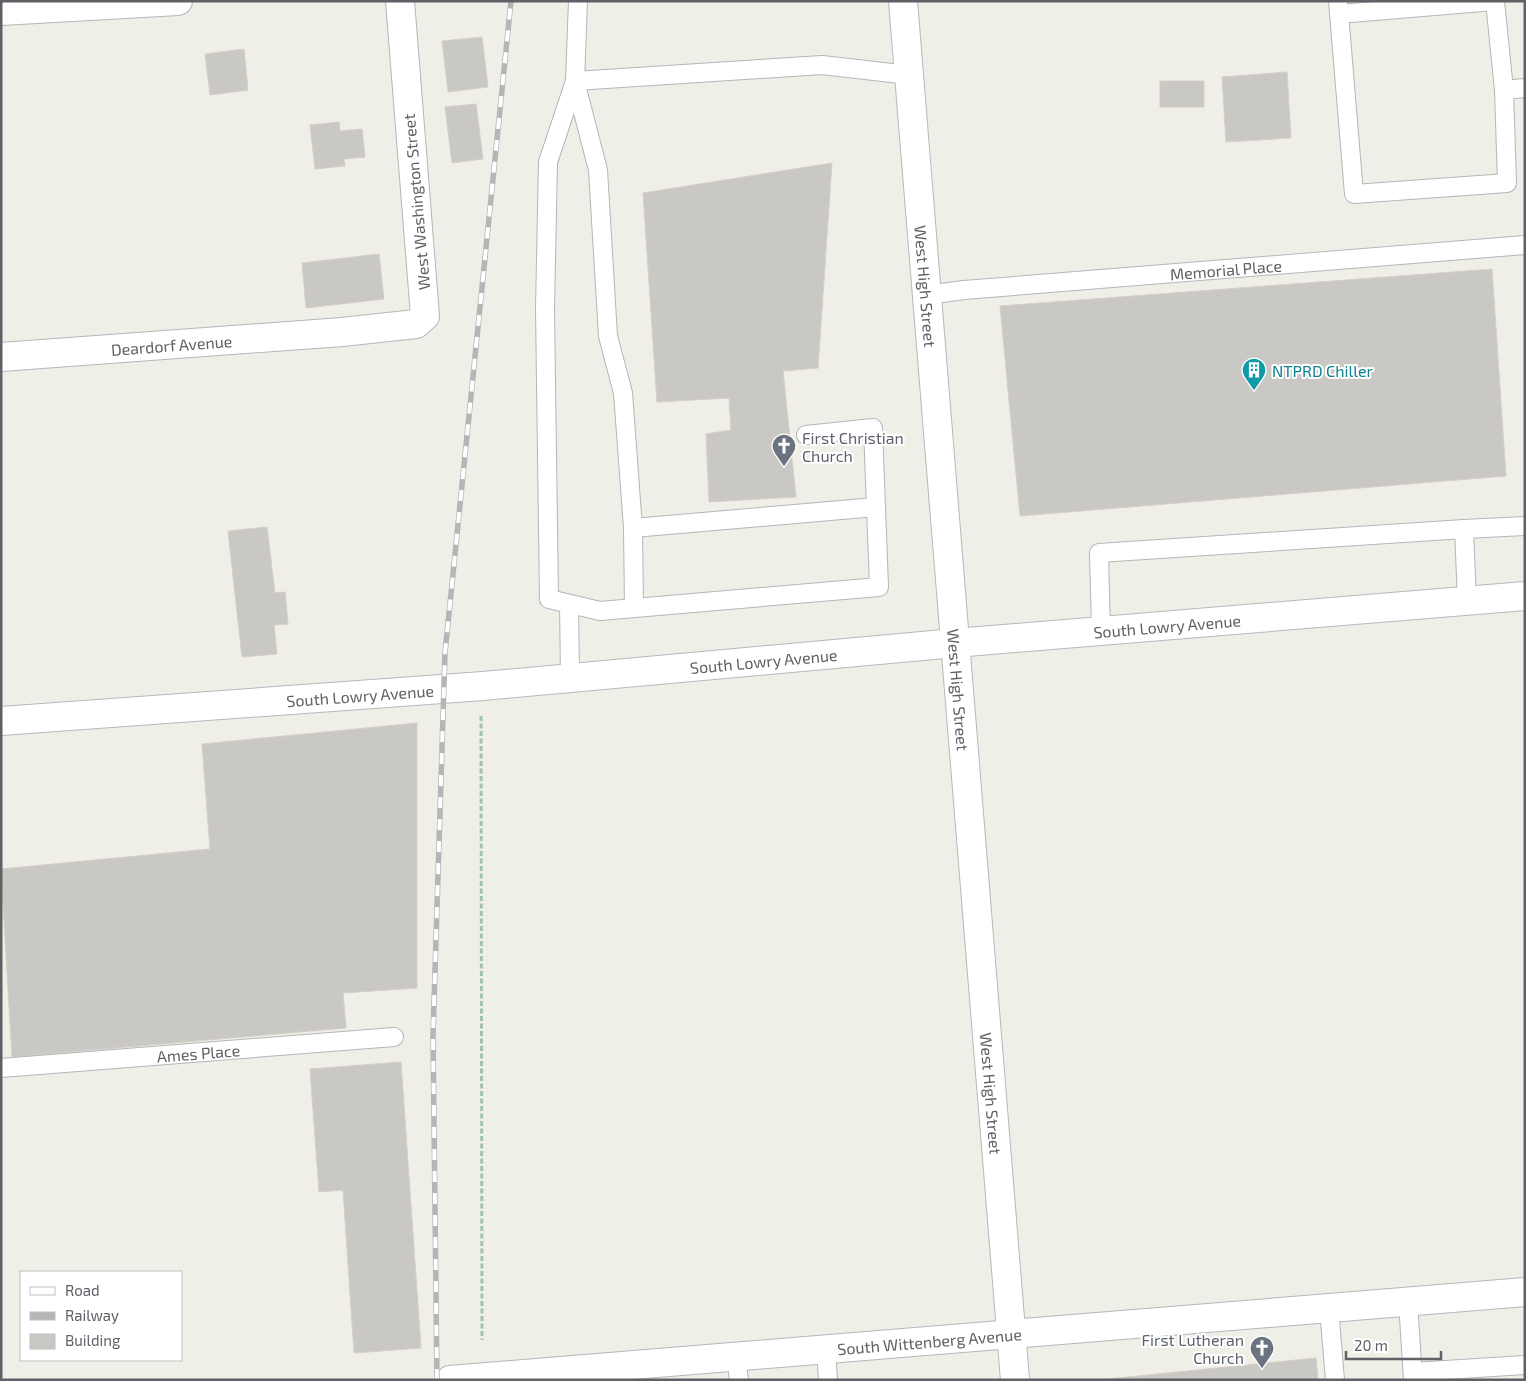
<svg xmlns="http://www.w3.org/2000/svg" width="1526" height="1381" viewBox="0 0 1526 1381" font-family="'Exo 2',sans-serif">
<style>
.building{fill:#cac8c4;stroke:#d3d0c6}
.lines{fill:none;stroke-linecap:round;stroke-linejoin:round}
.lane-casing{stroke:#b4b6ba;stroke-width:20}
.street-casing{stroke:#b4b6ba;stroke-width:30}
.secondary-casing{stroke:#b6b8bd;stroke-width:30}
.path{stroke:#a1c3ae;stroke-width:3;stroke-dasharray:5 2.5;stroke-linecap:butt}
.lane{stroke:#fff;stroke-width:18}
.street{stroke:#fff;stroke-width:28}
.secondary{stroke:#fff;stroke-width:28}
.rail-casing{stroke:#b5b5b6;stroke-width:5.5}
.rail{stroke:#fff;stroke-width:4;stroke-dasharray:11;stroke-linecap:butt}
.labels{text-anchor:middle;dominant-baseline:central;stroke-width:4;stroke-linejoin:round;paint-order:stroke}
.street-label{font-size:16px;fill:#5f6166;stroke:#fff}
.culture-label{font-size:16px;fill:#0d838f;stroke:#fff;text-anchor:start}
.worship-label{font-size:16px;fill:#5b616d;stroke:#fff;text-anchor:start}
</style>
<rect width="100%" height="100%" fill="#efeee7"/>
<!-- building -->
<path class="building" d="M482,37l6,50 -40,5 -6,-51z
M244,49l4,41 -38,5 -5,-41z
M1287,72l4,66 -65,4 -4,-65z
M1160,81h44v26h-44z
M476,104l7,55 -31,4 -7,-56z
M339,122l1,9 22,-2 3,28 -21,2 1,7 -30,3 -5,-44z
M832,163l-14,205 -35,3 13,126 -87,5 -3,-68 25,-4 -2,-32 -72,4 -14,-209z
M379,254l5,45 -78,9 -4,-45z
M1492,269l14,207 -486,40 -20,-210z
M267,527l8,66 10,-1 3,32 -14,1 3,29 -35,3 -14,-126z
M417,723v265l-74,5 3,35 -334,29 -11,-188 209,-20 -8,-105z
M401,1062l20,286 -67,5 -11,-163 -24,2 -9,-123z
M1316,1358l2,22h-220z"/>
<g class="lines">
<defs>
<g id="lane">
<path d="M578,1l-3,80 -27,81 -3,147 4,290 51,12 279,-24 -6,-159 -67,7"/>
<path d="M1338,1l16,193 153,-11 -3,-93 21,-2"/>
<path d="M1495,1l9,89"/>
<path d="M1339,14l155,-13"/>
<path id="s1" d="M927,295l37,-5 561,-45"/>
<path d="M876,507l-243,21 -10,-135 -15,-57 -10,-166 -23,-89 247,-16 87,10"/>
<path d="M633,528l1,80"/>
<path d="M1467,601l-3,-72 61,-3"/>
<path d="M569,604l1,74"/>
<path d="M1101,631l-2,-78 365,-24"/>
<path id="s2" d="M1,1068l393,-31"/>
<path d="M1408,1301l5,79"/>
<path d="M1329,1308l6,72"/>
<path d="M826,1349l2,31"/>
<path d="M736,1357l3,23"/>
<path d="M1413,1372l112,-7"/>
</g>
<g id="street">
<path d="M1,11l177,-10"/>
<path id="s3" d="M1,357l341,-25 74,-8 9,-8 -25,-315"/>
<path id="s4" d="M450,1380l1075,-88"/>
</g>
<g id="secondary">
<path id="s5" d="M903,1l112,1379"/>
<path id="s6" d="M1,721l482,-35 472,-43 570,-47"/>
</g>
</defs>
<!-- lane casing -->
<use href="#lane" class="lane-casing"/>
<!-- street casing -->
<use href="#street" class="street-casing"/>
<!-- secondary casing -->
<use href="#secondary" class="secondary-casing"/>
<!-- path -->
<path class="path" d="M481,716l1,624"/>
<!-- lane -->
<use href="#lane" class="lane"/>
<!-- street -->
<use href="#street" class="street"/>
<!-- secondary -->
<use href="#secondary" class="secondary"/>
<defs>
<path id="rail" d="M437,1380l-4,-345 12,-382 66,-652"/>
</defs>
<!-- rail casing -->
<use href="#rail" class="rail-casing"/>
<!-- rail -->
<use href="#rail" class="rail"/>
</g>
<!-- icons -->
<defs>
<symbol id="building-pin" viewBox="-11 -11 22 30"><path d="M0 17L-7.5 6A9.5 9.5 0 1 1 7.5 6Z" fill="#0f9aa8" stroke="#fff"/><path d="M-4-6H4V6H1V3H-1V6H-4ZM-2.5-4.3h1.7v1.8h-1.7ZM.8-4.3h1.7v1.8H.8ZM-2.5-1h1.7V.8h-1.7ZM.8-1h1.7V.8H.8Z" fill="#fff"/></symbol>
<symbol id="church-pin" viewBox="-11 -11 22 30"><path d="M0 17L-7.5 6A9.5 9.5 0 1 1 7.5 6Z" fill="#6b7280" stroke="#fff"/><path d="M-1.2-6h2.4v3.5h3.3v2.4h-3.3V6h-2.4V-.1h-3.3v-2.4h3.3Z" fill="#fff"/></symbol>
</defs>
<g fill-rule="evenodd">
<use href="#building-pin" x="1240" y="356" width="28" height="38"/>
<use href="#church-pin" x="770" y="432" width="28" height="38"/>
<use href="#church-pin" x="1248" y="1334" width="28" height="38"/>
</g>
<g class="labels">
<!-- street labels -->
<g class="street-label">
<text transform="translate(416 202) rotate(-95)">West Washington Street</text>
<text stroke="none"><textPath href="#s1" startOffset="300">Memorial Place</textPath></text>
<text stroke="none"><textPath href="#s5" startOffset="286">West High Street</textPath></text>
<text stroke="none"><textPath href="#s3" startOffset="171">Deardorf Avenue</textPath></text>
<text stroke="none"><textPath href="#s6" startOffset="1170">South Lowry Avenue</textPath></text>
<text stroke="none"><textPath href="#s6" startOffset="765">South Lowry Avenue</textPath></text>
<text stroke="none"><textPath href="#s5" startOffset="691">West High Street</textPath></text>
<text stroke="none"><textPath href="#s6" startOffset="360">South Lowry Avenue</textPath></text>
<text stroke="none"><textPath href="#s2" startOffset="198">Ames Place</textPath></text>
<text stroke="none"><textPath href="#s5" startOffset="1096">West High Street</textPath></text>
<text stroke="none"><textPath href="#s4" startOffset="481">South Wittenberg Avenue</textPath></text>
</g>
<!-- culture labels -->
<g class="culture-label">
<text x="1272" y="370">NTPRD Chiller</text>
</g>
<!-- worship labels -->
<g class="worship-label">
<text x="802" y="437">First Christian<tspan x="802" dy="18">Church</tspan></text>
<text x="1244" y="1339" text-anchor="end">First Lutheran<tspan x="1244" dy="18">Church</tspan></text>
</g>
</g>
<!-- border -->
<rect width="1526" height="1381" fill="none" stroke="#5f6166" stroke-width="5"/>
<!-- legend -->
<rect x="20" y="1271" width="162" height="90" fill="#ffffff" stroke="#bfc0c2"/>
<rect x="30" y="1287" width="25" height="8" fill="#ffffff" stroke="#bfc0c2"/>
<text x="65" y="1296" font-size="15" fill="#5f6166">Road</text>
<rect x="30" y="1312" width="25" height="8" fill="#b5b5b6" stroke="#bfc0c2"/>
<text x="65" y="1321" font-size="15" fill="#5f6166">Railway</text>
<rect x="30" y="1334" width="25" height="15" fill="#cac8c4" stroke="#bfc0c2"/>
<text x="65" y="1346" font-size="15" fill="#5f6166">Building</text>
<!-- scale -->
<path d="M1346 1351v8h95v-8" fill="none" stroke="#5f6166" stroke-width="2.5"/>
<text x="1354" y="1351" font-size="15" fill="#5f6166" stroke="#ffffff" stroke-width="4" paint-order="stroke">20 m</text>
</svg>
